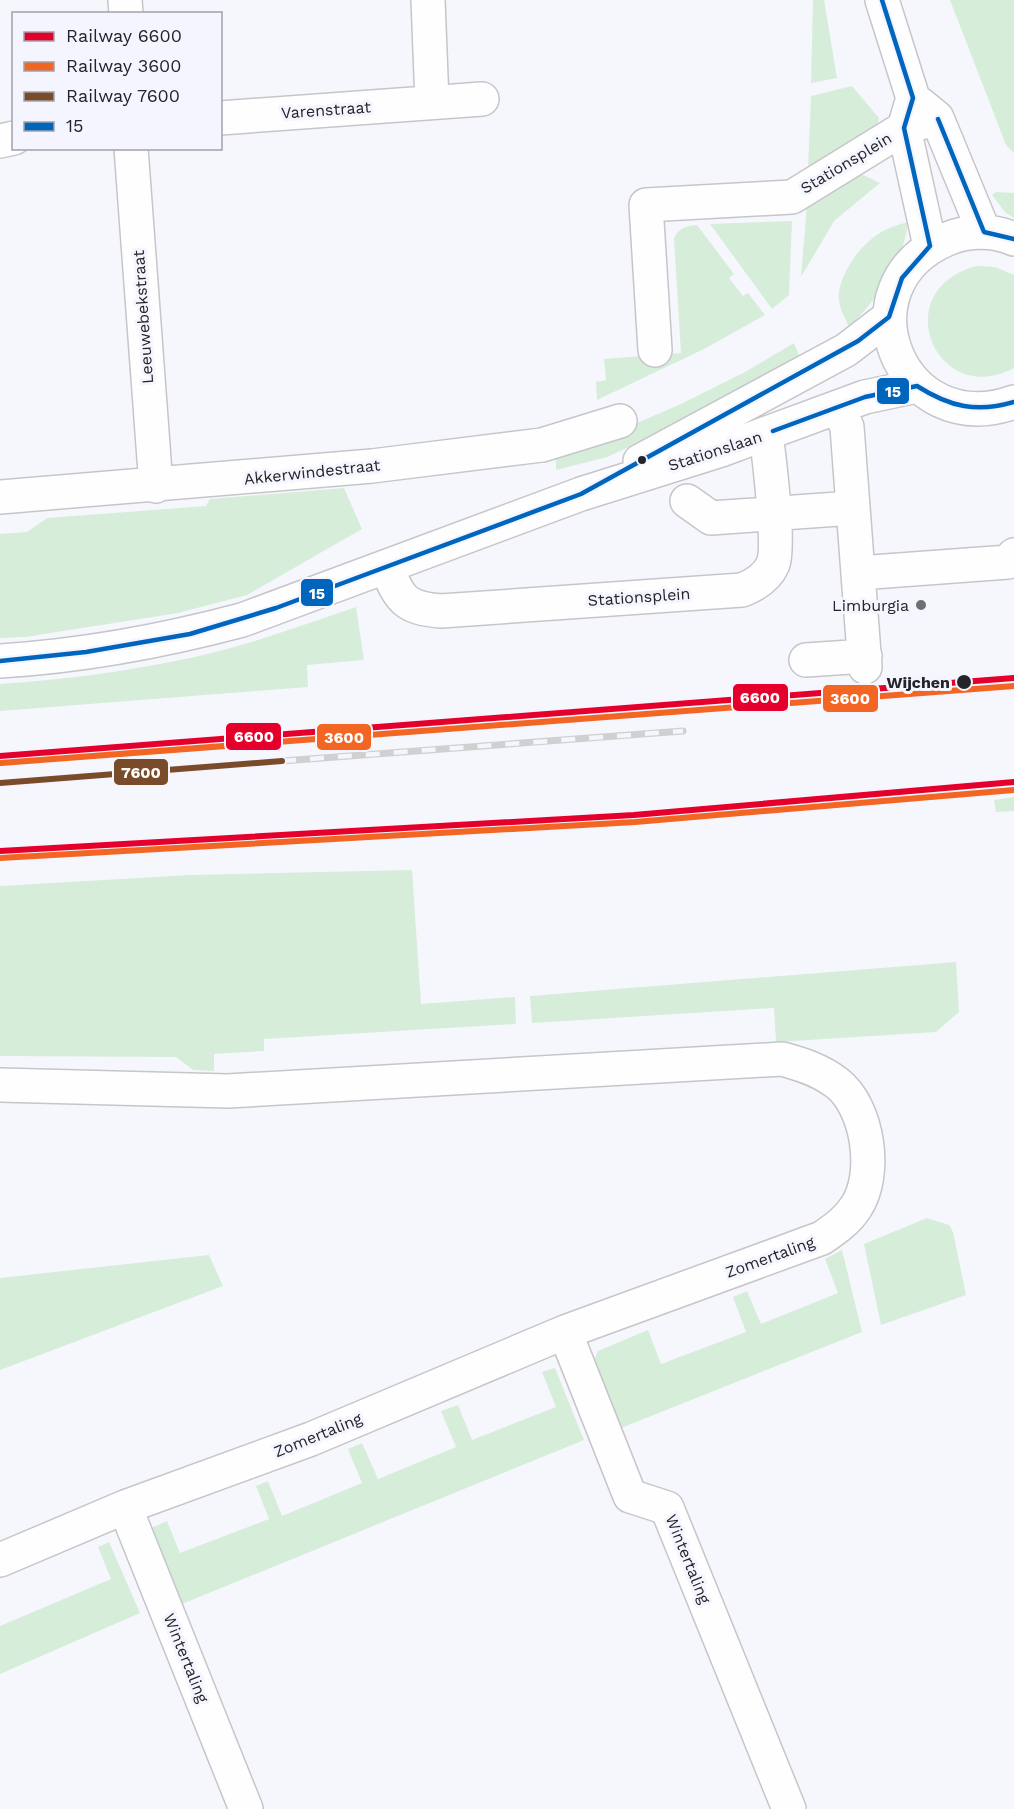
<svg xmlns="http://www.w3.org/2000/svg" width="1014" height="1809" viewBox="0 0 1014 1809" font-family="'Work Sans',sans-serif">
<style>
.green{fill:#d6edda}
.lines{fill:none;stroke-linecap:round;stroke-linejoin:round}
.minor-casing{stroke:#c6c6ca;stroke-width:36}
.minor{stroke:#fefeff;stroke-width:33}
.rail-casing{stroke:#d0d0d1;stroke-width:7}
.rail{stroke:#f4f5fe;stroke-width:4.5;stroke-dasharray:14;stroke-linecap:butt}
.bus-1-casing{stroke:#f4f5fe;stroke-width:9}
.bus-1{stroke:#0065bd;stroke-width:4.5}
.rail-1-casing{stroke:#f4f5fe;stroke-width:10}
.rail-2-casing{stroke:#f4f5fe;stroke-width:10}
.rail-3-casing{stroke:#f4f5fe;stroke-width:10}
.rail-1{stroke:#e4002b;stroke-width:6}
.rail-2{stroke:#f26522;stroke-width:6}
.rail-3{stroke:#7a4b2a;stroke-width:6}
.bus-dot{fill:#252529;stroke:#f4f5fe;stroke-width:2}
.poi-dot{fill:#6e6e73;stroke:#f4f5fe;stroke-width:2}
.labels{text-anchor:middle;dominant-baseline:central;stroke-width:6;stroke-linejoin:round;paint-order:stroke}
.street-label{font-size:16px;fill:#252529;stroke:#f4f5fe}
.poi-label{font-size:16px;fill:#252529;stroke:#f4f5fe;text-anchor:end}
.stop-label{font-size:16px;font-weight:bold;fill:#252529;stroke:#f4f5fe;text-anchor:end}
.line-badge{stroke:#f4f5fe;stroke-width:2}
.badge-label{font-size:16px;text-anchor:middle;font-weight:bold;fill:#fff}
</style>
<rect width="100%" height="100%" fill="#f6f7fc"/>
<!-- green -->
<path class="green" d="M813,0h11l13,78 -26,5z
M950,0h64v153l-8,-8z
M852,86l27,32 -2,8 -69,42 3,-72z
M857,172l23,11 -46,38 -33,56 6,-73z
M996,192l18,1v25l-9,-6 -13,-17z
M792,221l-3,74 -17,14 -62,-85z
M908,222c-4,39 -31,78 -59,105 -3,-7 -9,-17 -10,-26 -3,-21 18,-52 35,-64 10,-8 22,-12 34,-15z
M697,225l37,49 -5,4 14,18 5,-3 17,22 -61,34 -107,51 -1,-18 10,-2 -2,-21 77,-6 -7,-114c4,-11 12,-13 23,-14z
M977,266l18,1 19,8v93c-79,42 -128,-79 -37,-102z
M794,343l7,17 -137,71 -57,26 -51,13v-12l125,-54 64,-32z
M344,488l18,41 -115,66 -69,18 -153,24 -25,1v-104l27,-2 20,-14 159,-12 4,-7z
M356,607l8,53 -57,5 1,22 -308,24v-27c63,-4 128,-13 190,-26 56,-12 111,-32 166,-51z
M1014,797v14l-18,1 -2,-12z
M412,870l9,134 94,-7 1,27 -252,15v12l-50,3v17l-21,-1 -17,-13 -176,-1v-170l190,-11z
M956,962l3,50 -23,20 -160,10 -2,-34 -242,15 -2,-27z
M927,1218l22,7 4,7 13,63 -85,30 -17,-81z
M842,1250l20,82 -246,98 -22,-70 4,-9 50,-21 13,34 85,-32 -13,-35 14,-6 14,33 77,-31 -13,-34z
M209,1255l14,31 -223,84v-92z
M555,1368l29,72 -402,164 -33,-75 18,-8 13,32 89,-34 -13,-33 12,-5 14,35 80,-33 -14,-34 14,-6 16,36 78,-32 -15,-36 17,-6 14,35 84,-33 -14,-35z
M109,1542l31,71 -140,61v-48l111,-47 -13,-32z"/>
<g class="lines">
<defs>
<path id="minor" d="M125,0l1,14
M428,0l4,102
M882,0l31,98 -9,30 26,118
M920,104l17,14 47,114
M220,118l262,-19
M0,141l14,-3
M131,148l25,338
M1014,239c-20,-9 -46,-9 -67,0 -110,47 -47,204 67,163
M655,350l-9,-145 146,-8 112,-69 33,-10
M843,418l4,9 18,240
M640,461l206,-111 43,-33
M0,497l372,-31 170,-21 78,-24
M687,501l24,17 142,-10
M386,567c14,32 18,41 55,44l301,-21c13,-5 25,-12 31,-26 7,-18 -4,-107 -7,-130
M859,573l149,-11 6,-7
M806,660l59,-4
M0,661c82,-5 163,-20 242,-41l339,-126 140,-44 144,-53 52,-11
M0,1085l228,6 554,-32c19,5 38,11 55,24 31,24 41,91 19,124 -9,14 -21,22 -34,31l-257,94 -254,107 -186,68 -125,53
M565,1332l65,164 37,12 122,301
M125,1507l121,302"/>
</defs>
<!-- minor casing -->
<use href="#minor" class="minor-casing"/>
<!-- minor -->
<use href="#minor" class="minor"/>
<defs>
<path id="rail" d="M282,761l401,-30"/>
</defs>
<!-- rail casing -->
<use href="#rail" class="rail-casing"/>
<!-- rail -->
<use href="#rail" class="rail"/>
<defs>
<path id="bus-1" d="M938,119l46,113 30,7
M773,431l92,-34 52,-11c33,21 60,27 97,16
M0,661l86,-9 104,-18 86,-26 305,-114 277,-153 31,-24 13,-39 28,-32 -26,-118 9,-30 -31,-98"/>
</defs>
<!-- bus-1 casing -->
<use href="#bus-1" class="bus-1-casing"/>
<!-- bus-1 -->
<use href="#bus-1" class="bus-1"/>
<defs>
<path id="rail-1" d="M0,756l1014,-78
M0,851l634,-36 380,-33"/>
<path id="rail-2" d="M1,763l1013,-77
M0,858l635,-36 379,-32"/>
<path id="rail-3" d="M0,783l282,-22"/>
</defs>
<!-- rail-1 casing -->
<use href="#rail-1" class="rail-1-casing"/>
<!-- rail-2 casing -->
<use href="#rail-2" class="rail-2-casing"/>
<!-- rail-3 casing -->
<use href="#rail-3" class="rail-3-casing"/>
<!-- rail-1 -->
<use href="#rail-1" class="rail-1"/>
<!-- rail-2 -->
<use href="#rail-2" class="rail-2"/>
<!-- rail-3 -->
<use href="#rail-3" class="rail-3"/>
</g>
<!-- markers -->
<g class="bus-dot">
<circle cx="642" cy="460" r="5"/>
<circle cx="964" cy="682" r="8"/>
</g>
<circle class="poi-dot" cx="921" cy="605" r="6"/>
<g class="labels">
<!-- street labels -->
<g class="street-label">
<text transform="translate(326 110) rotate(-4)">Varenstraat</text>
<text transform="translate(846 163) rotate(-31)">Stationsplein</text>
<text transform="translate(143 317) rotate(-94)">Leeuwebekstraat</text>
<text transform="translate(715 451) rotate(-18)">Stationslaan</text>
<text transform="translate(312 472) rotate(-6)">Akkerwindestraat</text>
<text transform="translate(639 597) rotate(-4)">Stationsplein</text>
<text transform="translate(770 1257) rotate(-20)">Zomertaling</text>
<text transform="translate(318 1435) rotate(-22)">Zomertaling</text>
<text transform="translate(688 1559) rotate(68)">Wintertaling</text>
<text transform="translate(186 1658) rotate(68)">Wintertaling</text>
</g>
<!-- poi labels -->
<g class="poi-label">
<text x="909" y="605">Limburgia</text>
</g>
<!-- stop labels -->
<g class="stop-label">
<text x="950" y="682">Wijchen</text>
</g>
</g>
<g class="line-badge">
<rect x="876" y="377" width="34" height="28" rx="6" fill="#0065bd"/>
<rect x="300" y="578" width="34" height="29" rx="6" fill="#0065bd"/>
<rect x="732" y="683" width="57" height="29" rx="6" fill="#e4002b"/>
<rect x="822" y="684" width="57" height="29" rx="6" fill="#f26522"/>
<rect x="225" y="722" width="57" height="29" rx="6" fill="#e4002b"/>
<rect x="316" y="723" width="56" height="28" rx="6" fill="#f26522"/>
<rect x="113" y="758" width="56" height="28" rx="6" fill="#7a4b2a"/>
</g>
<g class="badge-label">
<text x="893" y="397">15</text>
<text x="317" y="599">15</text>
<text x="760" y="703">6600</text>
<text x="850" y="704">3600</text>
<text x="254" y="742">6600</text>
<text x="344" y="743">3600</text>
<text x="141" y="778">7600</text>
</g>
<!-- legend -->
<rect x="12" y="12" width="210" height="138" fill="#f4f5fe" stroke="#a1a2a9" stroke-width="1.5"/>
<rect x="24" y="32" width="30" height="9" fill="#e4002b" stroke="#a1a2a9" stroke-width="1.5"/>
<text x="66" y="42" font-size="18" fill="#252529">Railway 6600</text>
<rect x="24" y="62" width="30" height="9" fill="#f26522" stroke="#a1a2a9" stroke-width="1.5"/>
<text x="66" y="72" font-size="18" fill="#252529">Railway 3600</text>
<rect x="24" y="92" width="30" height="9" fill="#7a4b2a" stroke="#a1a2a9" stroke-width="1.5"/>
<text x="66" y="102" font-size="18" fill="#252529">Railway 7600</text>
<rect x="24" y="122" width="30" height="9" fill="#0065bd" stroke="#a1a2a9" stroke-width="1.5"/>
<text x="66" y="132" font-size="18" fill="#252529">15</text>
</svg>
